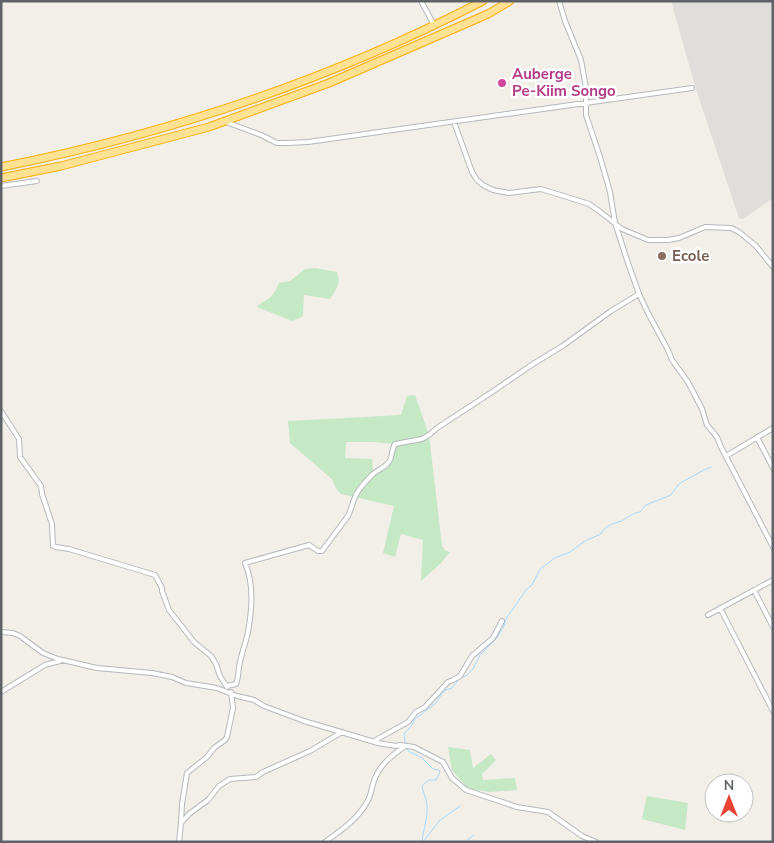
<svg xmlns="http://www.w3.org/2000/svg" width="774" height="843" viewBox="0 0 774 843" font-family="'Nunito Sans',sans-serif">
<style>
.industrial{fill:#e0deda}
.green{fill:#c5e8c5;fill-rule:evenodd}
.lines{fill:none;stroke-linecap:round;stroke-linejoin:round}
.stream{stroke:#aadaff;stroke-width:1}
.street-casing{stroke:#b5b8bc;stroke-width:6}
.highway-casing{stroke:#f9ab00;stroke-width:9}
.street{stroke:#fff;stroke-width:4}
.highway{stroke:#fde293;stroke-width:7}
.hotel-dot{fill:#d1479c;stroke:#fff;stroke-width:2}
.education-dot{fill:#8d6e63;stroke:#fff;stroke-width:2}
.labels{text-anchor:middle;dominant-baseline:central;stroke-width:5;stroke-linejoin:round;paint-order:stroke}
.hotel-label{font-size:15px;font-weight:bold;fill:#b23c85;stroke:#fff;text-anchor:start}
.education-label{font-size:15px;font-weight:bold;fill:#785e54;stroke:#fff;text-anchor:start}
</style>
<rect width="100%" height="100%" fill="#f1efe8"/>
<!-- industrial -->
<path class="industrial" d="M671,1h102v197l-30,21 -4,-1 -44,-132z"/>
<!-- green -->
<path class="green" d="M315,268l22,4c4,13 0,16 -7,27l-26,-4 -1,21 -11,5 -35,-14c4,-6 12,-6 16,-13 3,-3 4,-8 6,-11l11,-2 15,-12z
M415,395l14,40 13,111 4,5 4,1 -9,11 -20,18 2,-41 -22,-6 -6,23 -12,-4 11,-47 -53,-12 -6,-7 -2,-7 -43,-37 -2,-22 113,-6 6,-19zM346,442h26l23,2 -7,20 -15,8 -1,-13 -27,-1z
M448,747l22,3 3,18 18,-14 5,6 -14,14 1,6 32,-2 2,12 -27,2 -22,-3 -16,-19z
M647,796l41,7 -3,27 -43,-11z"/>
<g class="lines">
<!-- stream -->
<path class="stream" d="M405,743l-1,-9 8,-9 3,-6 21,-16 7,-11 3,-2 6,-2 9,-11 5,-1 7,-7 7,-14 17,-17 6,-10 4,-11 6,-8 13,-19 6,-5 8,-16 15,-11 15,-6 15,-11 16,-7c4,-9 12,-10 20,-13 7,-3 11,-8 19,-9l6,-7 25,-10 7,-10 4,-3 22,-12 7,-3
M406,747l2,4 14,7 11,11 6,1 1,2 -4,8h-7l-7,6c1,7 5,13 5,20 1,12 -4,24 -5,36
M423,842l16,-21 21,-15
M465,842l9,-7"/>
<defs>
<path id="street" d="M421,1l13,24
M559,1l6,20 16,39 5,28v27l14,42 10,35 5,31 13,40 11,31 9,19 20,37 4,10 16,22 14,27 5,16 10,12 4,10 52,100
M226,122l35,13 16,8h10l21,-1 384,-54
M454,122l18,50 5,8 6,5 10,5 16,3 32,-4 26,8 22,7 10,7 23,18 26,11h20l11,-2 26,-11 26,1 8,4 17,14 17,21
M1,186l36,-5
M1,411l18,28 1,18 21,29 1,8 10,30 1,22 3,1 13,2 86,26 7,13v3l7,19 25,32 17,14 5,8 4,12 7,11
M757,437l16,31
M726,456l47,-28
M754,590l19,37
M720,608l53,103
M708,615l65,-35
M1,632l12,1 7,3 23,17 15,6 39,9 55,5 20,4 14,6 31,5 20,8 17,4 10,6 40,15 74,22 18,3 4,-1 14,2 29,15 9,16 14,12 51,17 31,5 34,24 14,6
M227,686l9,-2c3,-7 2,-15 4,-22 2,-10 6,-20 8,-30 4,-22 6,-49 -3,-69l64,-18 9,6h4l26,-35c3,-6 4,-12 7,-19 3,-8 11,-16 17,-22 5,-5 12,-7 16,-12 5,-5 3,-13 7,-19l27,-5 7,-4 8,-7 55,-36 41,-28 31,-19 47,-34 28,-17
M1,692l44,-27 15,-4
M374,741l34,-19 8,-10 9,-5 23,-25 5,-2 7,-4 12,-20 21,-18 9,-17
M181,823l1,-19 5,-31 20,-16 7,-9 11,-8 2,-3 6,-29 -2,-16
M179,842l2,-19 8,-9 19,-14 11,-14 11,-7 26,-2 7,-5 47,-21 32,-19
M325,842c15,-11 33,-23 42,-40 4,-6 4,-12 6,-18 5,-18 18,-28 32,-38"/>
<path id="highway" d="M1,167c167,-33 331,-88 482,-166
M1,178l60,-12 148,-39 120,-44 159,-69 22,-13"/>
</defs>
<!-- street casing -->
<use href="#street" class="street-casing"/>
<!-- highway casing -->
<use href="#highway" class="highway-casing"/>
<!-- street -->
<use href="#street" class="street"/>
<!-- highway -->
<use href="#highway" class="highway"/>
</g>
<!-- markers -->
<circle class="hotel-dot" cx="502" cy="83" r="5"/>
<circle class="education-dot" cx="662" cy="256" r="5"/>
<g class="labels">
<!-- hotel labels -->
<g class="hotel-label">
<text x="512" y="74">Auberge<tspan x="512" dy="17">Pe-Kiim Songo</tspan></text>
</g>
<!-- education labels -->
<g class="education-label">
<text x="672" y="256">Ecole</text>
</g>
</g>
<!-- border -->
<rect width="774" height="843" fill="none" stroke="#5f6368" stroke-width="5"/>
<!-- north arrow -->
<g transform="translate(729 798)"><circle r="24" fill="#ffffff" stroke="#bfc1c3"/>
<path d="M0-4L9 19L0 12L-9 19Z" fill="#ea4335"/>
<text y="-8" font-size="14" font-weight="bold" text-anchor="middle" fill="#5f6368">N</text>
</g>
</svg>
